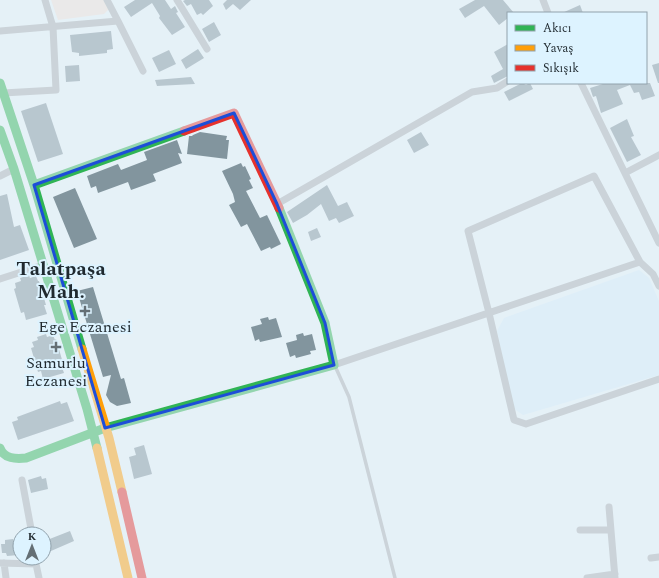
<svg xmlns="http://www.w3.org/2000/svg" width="659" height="578" viewBox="0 0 659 578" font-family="Spectral,serif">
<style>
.built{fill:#d4ecf9}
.green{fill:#efe1d7}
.building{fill:#82959e}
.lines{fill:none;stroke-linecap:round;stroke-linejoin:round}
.lane{stroke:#aab0b3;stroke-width:3.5}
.street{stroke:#aab0b3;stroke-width:7}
.fast{stroke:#30b455;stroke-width:9}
.slow{stroke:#ff9f0a;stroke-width:9}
.jam{stroke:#e5322d;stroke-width:9}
.marked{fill:none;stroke:#1d4ed8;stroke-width:3;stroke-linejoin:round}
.poi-dot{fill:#646f75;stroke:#ddf3ff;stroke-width:1.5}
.labels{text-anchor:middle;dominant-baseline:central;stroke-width:4;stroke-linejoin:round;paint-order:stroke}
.poi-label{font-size:16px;fill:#1f292f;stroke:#ddf3ff}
.district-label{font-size:20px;font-weight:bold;fill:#1f292f;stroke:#ddf3ff}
</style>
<rect width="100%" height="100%" fill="#e5f1f7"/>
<!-- built -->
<path class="built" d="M639,270l10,8 10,23v74l-136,40 -10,-7 -16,-77 7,-13z"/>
<!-- green -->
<path class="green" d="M51,0h53l5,9 -5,5 -46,6z"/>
<!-- building -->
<path class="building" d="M135,0h30l6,9 4,-3 3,6 -2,1 9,14 -13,8 -13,-17 1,-2 -8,-13 -21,14 -7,-10z
M185,0h24l4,6 -10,9 -2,-2 -4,2 -6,-11 -4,2 -4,-5z
M227,0h24l-11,10 -7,-6 -7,6 -3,-6z
M475,0h28l11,13h-6v5l-9,7 -15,-19 -19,12 -6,-9z
M580,5l3,8h-21z
M214,22l7,13 -12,7 -7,-13z
M111,31l2,18 -6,1v3l-28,3v-3l-7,-1 -2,-17z
M508,44v32l-14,7 -3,-7 12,-7 -9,-17z
M198,49l6,9 -18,11 -5,-9z
M169,50l7,14 -17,8 -7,-14z
M659,63v20h-1l-6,-18z
M79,65l1,16 -14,1 -1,-16z
M191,77l4,7 -38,2 -2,-6z
M522,83l4,2 4,-2 3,6 -24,12 -5,-9z
M606,83h44l5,13 -13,4 -3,-8 -5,1 -4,-8 -13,5 6,14 -22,9 -5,-17 -3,1 -3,-9z
M46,103l17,51 -25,8 -17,-51z
M627,119l7,17 -3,1 10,18 -14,7 -17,-34z
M200,132l27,4 -1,4h3l-2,19 -40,-5 2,-18h3l1,-1z
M421,132l8,13 -15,8 -7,-13z
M177,140l5,14 -4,-1 4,10 -29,11 3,7 -25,9 -3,-8 -30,11 -2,-7 -5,2 -4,-12 31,-12 3,6 26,-10 -3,-8z
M241,163l2,4 2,-1 6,13 -2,1 4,8 -7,3 14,27 7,-3 14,29 -10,5 -1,-2 -9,4 -14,-27 -6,3 -12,-22 6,-3 -2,-8 -11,-23z
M327,185l11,21 9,-4 7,14 -15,7 -3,-5 -7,3 -8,-17 -14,11 -14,8 -6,-11z
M75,188l22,51 -23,9 -21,-51z
M7,194l7,33 6,-2 9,25 -29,10v-64z
M317,228l4,9 -10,4 -3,-9z
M29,275l1,3 6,-2 2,5h1l7,24h-2l3,9 -21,6 -2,-8 -3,1 -7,-24 2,-1 -1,-5 6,-2 -1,-3z
M93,287l28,92 3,-1 7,25 -14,3 -7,-4 -4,-7 5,-20 -8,2 -26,-86z
M268,317l1,3 7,-2 6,19 -22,5 -1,-3 -4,2 -4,-14 11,-3 -2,-5z
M303,333l1,3 8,-2 4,16 -6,1 1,3 -15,4 -1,-3 -5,2 -4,-14 11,-3 -1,-5z
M46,334l1,3 6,-2 2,5 1,-1 7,24 -2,1 3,9 -21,6 -2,-8 -3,1 -7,-24 3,-1 -2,-5 6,-2 -1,-3z
M60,401l1,3 6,-2 7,19 -56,19 -6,-18 6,-2 -1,-3z
M144,445l8,29 -18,5 -5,-22 7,-2 -2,-7z
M41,476l1,3 4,-1 2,11 -17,4 -3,-13z
M70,531l4,10 -23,10 -4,-11z
M13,539l1,4 3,-1 2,13 -12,1 -1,-3h-4l-1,-9h4v-4z"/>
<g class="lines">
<!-- lane -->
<path class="lane" d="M335,366l14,31 46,181"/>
<!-- street -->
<path class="street" d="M107,0l11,21
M177,0l30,49
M543,0l5,13
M0,31l118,-10 25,50
M581,83l78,160
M3,93l53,-3 -3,-63 -8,-27
M625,173l34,-18
M0,176l14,-7
M277,204l195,-112 25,-4 11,-7
M0,279l43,-14
M659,286l-6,-12 -13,-12 -46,-86 -126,55 21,82 25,107 12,4 133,-45
M334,365l306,-103
M22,480l10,54
M609,507l6,71
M580,530h31
M651,558l8,-1
M0,563l36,1 3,14
M4,563l2,15
M587,578l28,-4"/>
<!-- fast -->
<path class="fast" d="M0,83l34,102 48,164
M0,130l14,39 73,240 10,39
M34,185l150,-54
M0,448c4,11 16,11 26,10l79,-30 229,-63 -9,-42 -46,-115"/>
<!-- slow -->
<path class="slow" d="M82,349l27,89 13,54
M97,448l31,130"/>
<!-- jam -->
<path class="jam" d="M184,131l50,-18 45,95
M122,492l20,86"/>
</g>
<!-- marked area -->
<path d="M0 0H659V578H0ZM234,113l43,91 48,119 9,42 -229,63 -71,-243z" fill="#e5f1f7" fill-opacity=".55" fill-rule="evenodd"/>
<path class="marked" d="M234,113l43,91 48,119 9,42 -229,63 -71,-243z"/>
<!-- markers -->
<g class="poi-dot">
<path d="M83 305h4v4h4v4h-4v4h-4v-4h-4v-4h4z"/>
<path d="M54 341h4v4h4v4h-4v4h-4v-4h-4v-4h4z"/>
</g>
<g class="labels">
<!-- poi labels -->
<g class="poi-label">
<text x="85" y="327">Ege Eczanesi</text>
<text x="56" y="363">Samurlu<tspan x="56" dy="18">Eczanesi</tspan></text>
</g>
<!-- district labels -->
<g class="district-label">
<text x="61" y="269">Talatpaşa<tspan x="61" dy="23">Mah.</tspan></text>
</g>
</g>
<!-- legend -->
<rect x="507" y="12" width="140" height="72" fill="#ddf3ff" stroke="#91a2ac"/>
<rect x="515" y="25" width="20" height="6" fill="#30b455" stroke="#91a2ac"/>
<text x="543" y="32" font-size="12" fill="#1f292f">Akıcı</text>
<rect x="515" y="45" width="20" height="6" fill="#ff9f0a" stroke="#91a2ac"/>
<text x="543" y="52" font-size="12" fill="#1f292f">Yavaş</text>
<rect x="515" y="65" width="20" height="6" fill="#e5322d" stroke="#91a2ac"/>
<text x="543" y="72" font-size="12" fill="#1f292f">Sıkışık</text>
<!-- north arrow -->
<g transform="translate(32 546)"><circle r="19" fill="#ddf3ff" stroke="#91a2ac"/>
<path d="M0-3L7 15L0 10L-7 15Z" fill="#646f75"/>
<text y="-6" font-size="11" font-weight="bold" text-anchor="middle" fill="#1f292f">K</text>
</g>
</svg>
